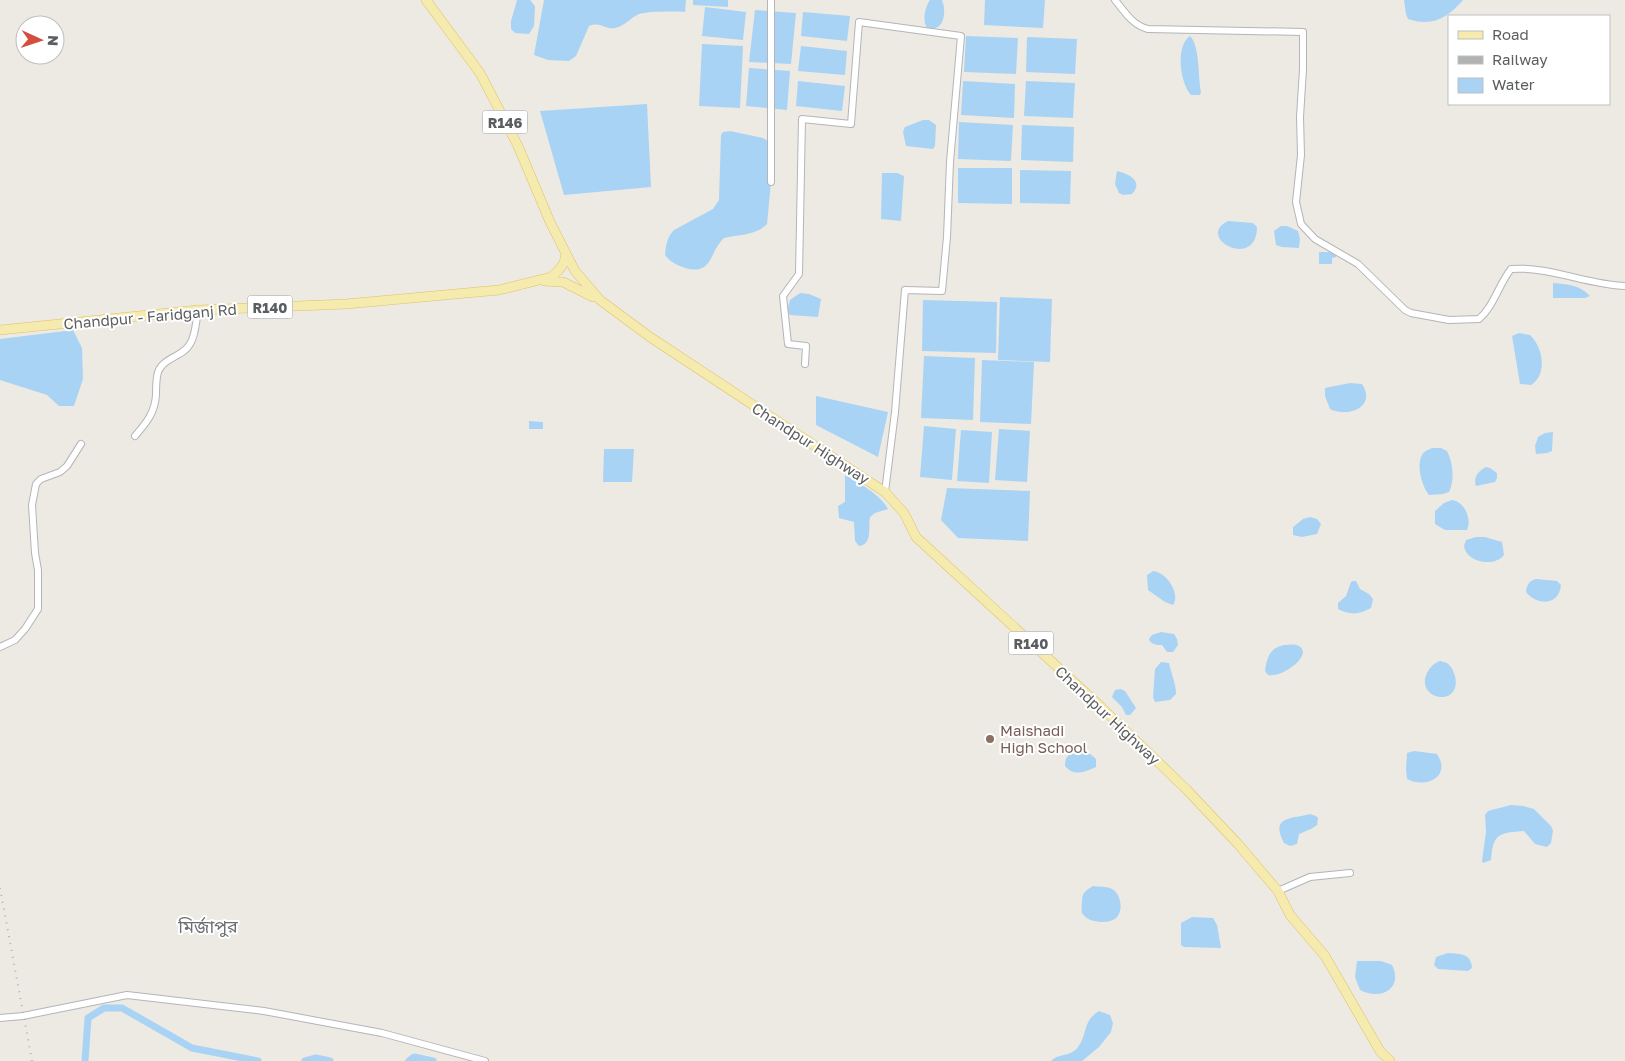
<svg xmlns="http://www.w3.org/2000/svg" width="1625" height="1061" viewBox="0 0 1625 1061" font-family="'Golos Text','Noto Sans Bengali',sans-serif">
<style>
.water{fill:#a9d3f5}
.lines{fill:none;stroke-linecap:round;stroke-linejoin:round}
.canal{stroke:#a9d3f5;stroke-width:7}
.minor-casing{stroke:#b3b5b8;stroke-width:8}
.major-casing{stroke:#e1c066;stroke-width:10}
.minor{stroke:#fff;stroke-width:6}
.major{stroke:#f5ebae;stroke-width:9}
.rail{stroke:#b1b2b2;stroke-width:2;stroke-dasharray:1 6;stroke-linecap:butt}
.education-dot{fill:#8d6e63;stroke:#fff;stroke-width:2}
.labels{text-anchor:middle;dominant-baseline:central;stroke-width:4;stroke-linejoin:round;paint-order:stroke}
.shield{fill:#fff;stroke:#8c8e90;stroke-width:1}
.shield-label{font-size:14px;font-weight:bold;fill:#5b5e61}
.street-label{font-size:15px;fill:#5b5e61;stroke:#fff}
.education-label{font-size:15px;fill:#785e54;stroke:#fff;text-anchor:start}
.quarter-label{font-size:18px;fill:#6c6f73;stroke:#fff}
</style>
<rect width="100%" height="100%" fill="#eceae2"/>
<!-- water -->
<path class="water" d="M517,0h13l5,6 -1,20 -5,8 -14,-1 -4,-4v-8z
M544,0h142l-1,12c-9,-1 -38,-1 -46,2 -9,4 -14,12 -24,14 -10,2 -14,-7 -26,-2l-13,30 -7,5 -21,-1 -14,-5z
M693,0h35v7l-35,-2z
M930,0h12c5,12 2,33 -15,28 -5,-8 -2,-21 3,-28z
M985,0h60l-2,28 -59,-3z
M1404,0h59c-15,18 -31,27 -55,19l-2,-5z
M705,7l41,5 -3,28 -41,-4z
M755,10l41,3 -5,51 -42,-2z
M803,12l47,4 -3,25 -46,-5z
M966,36l52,2 -2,36 -52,-2z
M1190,36c10,10 8,41 11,56l-1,3h-9c-11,-12 -16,-49 -1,-59z
M1027,37l50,2 -2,35 -49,-2z
M702,44l41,2 -3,62 -41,-2z
M801,46l46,5 -2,24 -47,-4z
M749,68l41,3 -3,39 -41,-4z
M798,81l47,5 -3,25 -46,-5z
M963,81l52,3 -1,34 -53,-3z
M1026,81l49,2 -2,35 -49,-2z
M647,104l4,83 -87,8 -24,-84z
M923,120h6l7,5 -1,21 -2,3 -27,-3 -3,-14 2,-5z
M959,122l54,3 -2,36 -53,-2z
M1022,125l52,2 -1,35 -52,-2z
M730,131l33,7 5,3 3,41 -4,42c-12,12 -28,10 -43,14 -15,14 -11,38 -39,30 -8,-3 -15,-6 -20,-13 1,-10 2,-18 9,-25l39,-21 6,-9 2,-65 2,-3z
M958,168h54v36l-54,-1z
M1020,170l51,1 -1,33 -50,-1z
M1117,171c12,3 27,10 15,23l-9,1 -4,-2 -4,-9z
M882,173h15l7,3 -3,45 -20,-2z
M1228,221l25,2 4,4c0,44 -63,11 -29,-6z
M1281,226h6l11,5 2,8 -1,9 -17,-1 -6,-2 -2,-14z
M1319,252h17v5l-4,1v6h-13z
M1553,283c14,1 27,2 37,13l-5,2h-32z
M800,293l9,1 12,5 -3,18 -28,-2 -3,-4 3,-11z
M1000,297l52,2 -2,63 -52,-2z
M923,300l74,2 -1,51 -74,-2z
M73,330l9,18 1,31 -9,27h-15l-12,-11 -47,-15v-41z
M1519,333l11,2c13,12 18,39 1,50l-11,-1 -8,-48z
M924,356l51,2 -2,62 -52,-2z
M982,360l52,2 -3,62 -51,-2z
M1350,383l12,1c15,23 -14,34 -32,25l-5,-13v-8z
M816,396l72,16 -10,45 -62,-32z
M529,421l14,1v7h-14z
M924,426l32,3 -4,51 -32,-3z
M999,429l31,2 -3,51 -32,-2z
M961,430l31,2 -3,51 -32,-2z
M1553,432l-1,19 -5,2 -11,1 -1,-8 3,-9 7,-4z
M1432,448h9l6,3c6,12 8,29 2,41l-6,2 -14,1c-7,-8 -13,-30 -7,-40 2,-4 6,-5 10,-7z
M604,449h30l-2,33h-29z
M1486,467l4,1 7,5v5l-2,4 -19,4c-3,-8 2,-15 10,-19z
M845,475c13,7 36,20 43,34l-13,4 -5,4c-2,11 3,27 -11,29l-4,-5 -1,-19 -15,-4 -1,-12 7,-4z
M947,488l83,3 -2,50 -70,-3 -17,-18z
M1452,500c13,2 20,19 15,30h-22l-10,-6v-13l9,-8z
M1310,517l7,2 4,5 -4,10 -15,3 -9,-2v-8l10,-8z
M1476,537h9l17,5 2,13c-10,13 -38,7 -40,-9l2,-6z
M1153,571c13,1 28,22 20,34l-8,-3 -17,-12 -1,-15z
M1536,579l21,2 4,4c-2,21 -24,21 -35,7 1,-8 3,-11 10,-13z
M1353,581h3l4,8 9,5 4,5 -2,9c-12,7 -21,7 -33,1v-6l8,-7 5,-14z
M1161,632l13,2 3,5 1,6 -5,7h-6l-5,-7c-5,0 -11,0 -13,-6l3,-4z
M1284,645c3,0 9,-1 12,0 21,6 -11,33 -28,30l-3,-4c2,-14 5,-23 19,-26z
M1440,661l7,2c5,4 6,7 8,13 7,29 -33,26 -30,3 2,-9 7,-15 15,-18z
M1161,662l8,1c2,11 7,20 7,31l-6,6 -15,2 -2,-5 2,-28z
M1121,689l4,2 11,17 -6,7h-4l-4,-8 -10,-10 3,-7z
M1077,751c9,1 13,2 19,8v8c-11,5 -22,10 -31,-1 0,-9 4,-13 12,-15z
M1414,751l23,3c15,23 -11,35 -30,25l-1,-10 1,-16z
M1511,805l12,1 11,3 17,17 2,5 -2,12 -4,4 -12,-3 -11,-13c-25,2 -31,2 -33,29l-8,3 -1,-2 4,-29 -1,-17 3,-4z
M1310,814l6,2 2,2 -1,7 -6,4 -12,5 -2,10 -7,2 -6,-3c-15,-28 10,-24 26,-29z
M1093,886c5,1 14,0 19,3 8,4 12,20 5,28 -7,8 -30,6 -35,-4 -1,-4 0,-8 0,-12 0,-8 4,-11 11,-15z
M1192,917l21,1 4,7 4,23 -37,-1 -3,-2v-22z
M1448,953c13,1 23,0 24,15l-4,3 -30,-2 -4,-4 2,-8z
M1357,961h24l11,4c12,24 -12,36 -32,25l-5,-13z
M1099,1011l11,4 3,8 -2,9 -12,15 -17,14h-31c8,-8 20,-4 27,-14 10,-13 4,-26 21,-36z"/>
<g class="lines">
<!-- canal -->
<path class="canal" d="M85,1061l3,-43 16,-10h18l70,40 66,13
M305,1061l11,-3 14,3
M409,1061l5,-4 19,4"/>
<defs>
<path id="minor" d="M771,0v182
M1115,0c10,12 17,25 33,29l155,3v37l-3,48 1,38 -5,47 5,22 14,15 43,25 47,46 6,3 38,7 30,-1c15,-13 20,-35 32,-50 39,-3 76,16 114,17
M805,364l1,-18 -18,-2 -5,-48 16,-22 3,-155 49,5 8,-102 102,14 -11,126 -3,75 -5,54 -37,-1 -10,122 -10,80
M135,436c11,-13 20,-23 21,-41 0,-7 0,-16 2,-23 6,-15 25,-15 32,-28 6,-9 6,-24 8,-34
M0,647l15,-7 10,-11 13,-20v-39l-3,-17 -3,-48 4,-21 5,-5 19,-7 7,-6 14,-22
M1278,891l32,-14 40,-4
M0,1018l23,-2 104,-21 137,16 118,22 103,28"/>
<path id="major" d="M426,0l54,73 38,73 32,76 25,49 25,29 50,37 235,155 19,21 12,24 185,170 86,83 51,54 40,47 12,24 35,41 55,95 10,10
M544,281l19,1 30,15
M0,330l198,-20 148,-6 153,-14 52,-13 7,-6 6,-8 2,-9"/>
</defs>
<!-- minor casing -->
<use href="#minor" class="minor-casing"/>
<!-- major casing -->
<use href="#major" class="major-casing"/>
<!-- minor -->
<use href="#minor" class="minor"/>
<!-- major -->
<use href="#major" class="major"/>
<!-- rail -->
<path class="rail" d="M0,888l32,173"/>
</g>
<!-- markers -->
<circle class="education-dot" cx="990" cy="739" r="5"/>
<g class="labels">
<!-- shield labels -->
<g class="shield">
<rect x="482.5" y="110.5" width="45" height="23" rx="4"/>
<rect x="247.5" y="295.5" width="45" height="23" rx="4"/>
<rect x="1008.5" y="631.5" width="45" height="23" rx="4"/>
</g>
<g class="shield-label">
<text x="505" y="122">R146</text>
<text x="270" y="307">R140</text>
<text x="1031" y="643">R140</text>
</g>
<!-- street labels -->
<g class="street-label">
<text transform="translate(150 316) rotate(-5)">Chandpur - Faridganj Rd</text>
<text transform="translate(811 443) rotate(33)">Chandpur Highway</text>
<text transform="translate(1108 715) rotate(43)">Chandpur Highway</text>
</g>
<!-- education labels -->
<g class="education-label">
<text x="1000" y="730">Maishadi<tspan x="1000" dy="17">High School</tspan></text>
</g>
<!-- quarter labels -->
<g class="quarter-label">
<text x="208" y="926">মির্জাপুর</text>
</g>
</g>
<!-- legend -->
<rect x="1448" y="15" width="162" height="90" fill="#ffffff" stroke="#bdbfc0"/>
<rect x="1458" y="31" width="25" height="8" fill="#f5ebae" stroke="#bdbfc0"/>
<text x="1492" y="40" font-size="15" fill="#5b5e61">Road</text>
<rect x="1458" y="56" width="25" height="8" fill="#b1b2b2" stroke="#bdbfc0"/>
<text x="1492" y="65" font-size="15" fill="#5b5e61">Railway</text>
<rect x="1458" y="78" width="25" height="15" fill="#a9d3f5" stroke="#bdbfc0"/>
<text x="1492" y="90" font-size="15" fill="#5b5e61">Water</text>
<!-- north arrow -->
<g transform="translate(40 40) rotate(93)"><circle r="24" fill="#ffffff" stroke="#bdbfc0"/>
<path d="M0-4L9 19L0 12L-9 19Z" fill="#d54d3f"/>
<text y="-8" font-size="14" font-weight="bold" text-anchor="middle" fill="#5b5e61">N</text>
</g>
</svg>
